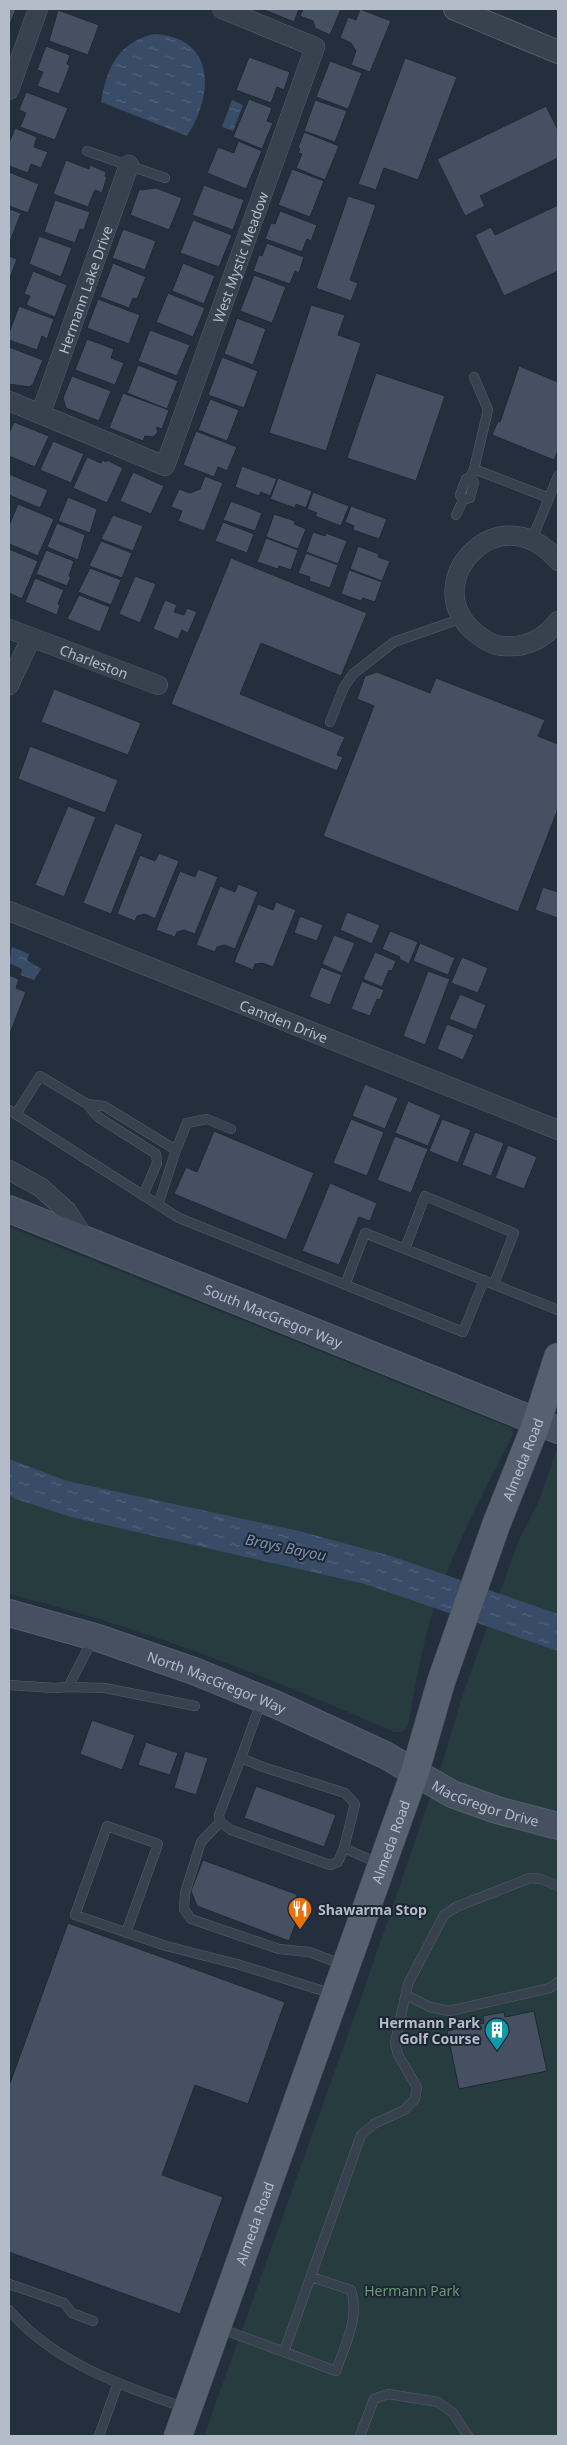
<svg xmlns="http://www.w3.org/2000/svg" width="567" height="2445" viewBox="0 0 567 2445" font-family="'Noto Sans',sans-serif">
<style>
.green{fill:#263c3f}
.water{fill:url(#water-ripples)}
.building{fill:#455162;stroke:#1f2835}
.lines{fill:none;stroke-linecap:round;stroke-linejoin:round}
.service-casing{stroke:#565f6c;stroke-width:10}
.minor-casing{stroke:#565f6c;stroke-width:20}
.tertiary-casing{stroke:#565f6c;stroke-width:24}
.secondary-casing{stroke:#565f6c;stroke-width:28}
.primary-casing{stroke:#414a57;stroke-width:29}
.service{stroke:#38414e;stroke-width:9}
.minor{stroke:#38414e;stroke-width:19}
.tertiary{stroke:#38414e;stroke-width:22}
.secondary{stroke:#465061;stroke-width:26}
.primary{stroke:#56606e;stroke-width:28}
.labels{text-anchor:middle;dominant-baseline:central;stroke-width:4;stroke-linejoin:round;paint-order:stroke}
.street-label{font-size:14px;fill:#b4bcc9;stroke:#1d2633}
.poi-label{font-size:14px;font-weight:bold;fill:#b4bcc9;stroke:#1d2633;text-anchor:start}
.park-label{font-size:14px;fill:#6b9a76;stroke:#1d2633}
.water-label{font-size:15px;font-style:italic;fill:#7c92b1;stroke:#1d2633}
</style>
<defs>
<pattern id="water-ripples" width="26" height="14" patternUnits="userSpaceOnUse" patternTransform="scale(1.25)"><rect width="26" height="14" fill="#394c67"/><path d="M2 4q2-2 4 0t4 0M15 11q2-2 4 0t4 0" fill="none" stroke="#53647b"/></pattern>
</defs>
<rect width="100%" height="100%" fill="#242f3e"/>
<!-- green -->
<path class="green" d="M9,1227l502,201 2,7c-26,50 -53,101 -73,155 -16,44 -24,91 -32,136l-6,6h-8c-125,-55 -252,-105 -385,-138z
M558,1446v990h-354l156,-435 83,-241 22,-72 54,-148 20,-39z"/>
<!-- water -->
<path class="water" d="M154,34c62,3 60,61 33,102l-86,-34c6,-35 17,-59 53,-68z
M232,100l11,5 -10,26 -11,-4z
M12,947l17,7 -2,6 14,9 -7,11 -13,-5 1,-6 -13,-6z
M9,1459l58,22 232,50 92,25 167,58v37l-193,-67 -294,-67 -55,-18 -7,-4z"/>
<!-- building -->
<path class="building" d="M9,9h7l-7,18z
M262,9h37l-5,13z
M303,9h38l-11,26 -15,-7 -2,-7 -13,-5z
M360,9l31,12 -21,51 -19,-7 5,-14 -5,-8 -11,-5 8,-21 8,3z
M58,10l41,15 -11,30 -39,-14z
M46,46l24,9 -3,9 3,2 -11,28 -22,-8 6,-14 -6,-2z
M249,57l41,15 -6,18 -7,-3 -6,16 -35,-13z
M405,58l52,19 -39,103 -34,-12 -8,22 -18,-6z
M330,61l32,12 -14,36 -32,-12z
M26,92l42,16 -13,32 -35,-13 6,-14 -7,-3z
M249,99l23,9 -5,13 6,2 -11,26 -29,-12z
M315,100l32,11 -12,31 -31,-11z
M546,106l12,24v28l-78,38 5,10 -20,10 -28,-57z
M15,128l22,9 -3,10 14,5 -7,16 -10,-4 -3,9 -19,-7v-23z
M304,132l35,14 -14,34 -29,-12 6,-14 -4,-1 2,-4 -2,-1z
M238,141l24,10 -16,38 -39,-16 11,-26 16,6z
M66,160l23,9 1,-4 16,7 -1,4 2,1 -5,16 -7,-3 -7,17 -35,-13z
M292,169l32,12 -14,36 -32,-12z
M9,172l30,12 -11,29 -19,-7z
M204,185l40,15 -11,30 -41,-15z
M156,188l26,10 -13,32 -39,-15 9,-25z
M348,196l28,9 -26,75 8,3 -7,18 -35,-13z
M55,200l35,12 -6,18 -4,-1 -5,14 -31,-11z
M558,205v66l-54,25 -29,-61 16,-8 4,8z
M9,209l12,4 -12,31z
M280,211l37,14 -6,16 -4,-2 -5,13 -37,-13 6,-16 4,1z
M193,220l39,15 -13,32 -39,-14z
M123,229l33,12 -11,29 -33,-12z
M39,236l33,12 -11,29 -32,-13z
M267,243l37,14 -5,16 -4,-2 -5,13 -37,-13 6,-16 3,1z
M9,256l8,3 -8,22z
M113,263l33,14 -9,22 -4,-1 -4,10 -29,-11z
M183,263l32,13 -11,28 -32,-13z
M33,271l34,14 -12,32 -29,-12 4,-9 -6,-2z
M254,275l32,12 -14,36 -32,-12z
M168,293l37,15 -12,29 -37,-15z
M98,299l42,16 -11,29 -42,-16z
M311,305l34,10 -7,20 23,8 -35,108 -57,-18z
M19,306l35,13 -7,20 -5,-3 -5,14 -28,-10v-7z
M237,318l29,11 -13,36 -29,-11z
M150,330l40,15 -13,31 -39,-15z
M87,339l27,10 -3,9 13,5 -9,22 -40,-15z
M9,347l34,13 -10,24 -4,3 -20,-3z
M222,357l36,14 -14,37 -36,-13z
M138,365l40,16 -11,28 -40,-16z
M519,366l39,16v68l-4,10 -62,-25 6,-14 2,1z
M376,373l69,23 -29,85 -69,-23z
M72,376l39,15 -12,30 -33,-13 -3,-10z
M123,393l46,17 -7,19 -6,-2 2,5 -5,5 -8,-1 -2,5 -34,-13z
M210,399l29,11 -12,31 -29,-11z
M14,422l35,14 -14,31 -26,-11v-23z
M196,431l41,16 -10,24 -9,-4 -4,10 -31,-12z
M53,441l31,13 -13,29 -31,-13z
M87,457l14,6 1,-3 4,2 1,-2 16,8 -16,35 -34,-15z
M242,466l35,13 -7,17 -9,-4 -2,4 -24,-9z
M133,472l31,14 -13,28 -31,-13z
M9,474l39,16 -8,18 -31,-13z
M205,476l18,7 -19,48 -26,-10 4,-10 -11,-4 8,-18 11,4 10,-4z
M278,478l34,13 -6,17 -10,-4 -1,4 -25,-9z
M313,492l36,14 -8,20 -26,-10 2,-3 -10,-4z
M68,497l29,12 -7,24 -32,-12z
M231,501l31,12 -7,18 -32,-11z
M18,504l36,15 -16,37 -29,-12v-18z
M351,506l36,13 -8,20 -26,-9 1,-4 -9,-4z
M274,514l21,7 -1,3 12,5 -8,20 -32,-12z
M113,515l30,11 -10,25 -32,-12z
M223,522l31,12 -7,19 -32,-12z
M57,523l28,12 -7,25 -31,-13z
M313,532l12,4 1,-3 21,8 -9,23 -32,-12z
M266,538l32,12 -7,20 -12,-4 -1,3 -21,-7z
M101,541l31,12 -10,25 -33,-12z
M358,546l21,8 -1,3 12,4 -8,20 -32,-12z
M9,549l29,12 -16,38 -13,-6z
M46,550l28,11 -5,15 2,1 -4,9 -31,-12z
M306,553l32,12 -8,23 -21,-7 1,-4 -12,-4z
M231,558l136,55 -26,63 -80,-33 -21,51 105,43 -8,18 6,2 -6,14 -166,-67z
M90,568l31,12 -10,25 -33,-13z
M349,570l33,12 -7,20 -12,-4 -2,3 -20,-7z
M135,576l21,8 -16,39 -21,-9z
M35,578l29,12 -6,14 2,1 -3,10 -32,-13z
M79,595l31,12 -10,25 -33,-13z
M165,600l12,5 -3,7 10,3 3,-7 10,4 -9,21 -6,-3 -4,9 -25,-10z
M377,672l53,21 6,-15 109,42 -7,16 20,8v65l-40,103 -195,-76 51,-130 -17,-7 8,-23z
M54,689l87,34 -13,32 -87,-33z
M30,746l88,34 -13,33 -87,-34z
M68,806l28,11 -32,80 -29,-12z
M115,823l28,11 -32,80 -28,-11z
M159,853l20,8 -24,58 -10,-5 -8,2 -2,5 -18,-7 23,-59 15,6z
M198,869l20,8 -23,57 -11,-4 -7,2 -2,5 -19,-7 24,-59 15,6z
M238,884l20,8 -23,57 -11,-4 -7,2 -2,5 -19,-7 24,-59 15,6z
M543,887l15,5v26l-23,-8z
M276,902l20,8 -23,57 -11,-4 -7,1 -2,6 -19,-8 24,-58 15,6z
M347,912l33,13 -8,19 -32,-14z
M300,916l23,9 -6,16 -23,-8z
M390,931l28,11 -9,22 -10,-5 1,-2 -18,-8z
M334,935l21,8 -13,30 -20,-9z
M420,943l35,15 -7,17 -35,-14z
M375,952l21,9 -4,10 -3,-1 -7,17 -19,-8z
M462,957l26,11 -10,25 -27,-10z
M321,967l21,8 -12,30 -21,-8z
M428,971l22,8 -25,66 -22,-9z
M9,975l10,4 -3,9 10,4 -17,44z
M362,981l22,9 -4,10 -3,-1 -7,17 -19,-7z
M460,994l26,11 -10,25 -27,-11z
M447,1024l27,11 -11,25 -26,-11z
M365,1084l33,14 -13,31 -33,-13z
M408,1101l33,14 -13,31 -33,-13z
M351,1119l33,13 -17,44 -34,-13z
M442,1119l29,11 -13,33 -29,-12z
M214,1131l100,42 -28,67 -112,-46 12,-27 11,5z
M475,1132l29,11 -13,33 -29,-11z
M395,1136l33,13 -17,44 -34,-13z
M508,1145l29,12 -13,32 -29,-11z
M330,1183l47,20 -7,18 -11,-4 -20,48 -37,-14z
M92,1720l43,15 -13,35 -42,-16z
M146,1742l32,11 -8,22 -32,-10z
M185,1751l23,7 -12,37 -22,-7z
M256,1786l80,29 -12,32 -80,-29z
M203,1860l93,34 5,15 -12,32 -92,-35 -6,-15z
M68,1923l217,79 -37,102 -53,-19 -33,90 61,22 -43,117 -171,-62v-166z
M534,2011l13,60 -88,18 -12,-58 37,-8 -1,-7 21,-4 1,5z"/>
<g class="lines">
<defs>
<path id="service" d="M87,151l78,27
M474,469l14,-59 -14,-33
M549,498l9,-22
M463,500l-3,-5 6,-16 5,-3 3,-7 75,29 -17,41
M456,515l7,-15 7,-2 4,-15 -3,-7
M330,722l14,-35 9,-13 41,-32 69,-24
M87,1104l17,2 72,44 -18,55
M9,1110l170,108 284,114 21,-52
M16,1114l24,-38 47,28 11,13 58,37 1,9 -14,33
M176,1150l11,-27 20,-4 24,10
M405,1249l20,-53 89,37 -20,51
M345,1285l20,-52 193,77
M9,1685l46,3 13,-1 25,-48
M68,1687l37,1 90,18
M261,1702l-20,56 22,9 82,26 10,11 -11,44 36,16
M241,1758l-22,57 1,7 11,8 99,35 8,-3 6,-14
M220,1822l-19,20 -16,51 -1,16 7,10 88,30 30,3 35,13
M126,1933l32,-89 -51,-18 -32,89 91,31 71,18 96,30
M406,1995l24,12 19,4 101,-23 8,-6
M9,2284l55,19 8,10 21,8
M9,2310c45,53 114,76 177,98
M219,2328l117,43c9,-26 24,-54 15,-81l-40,-13
M284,2352l77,-217 13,-11 30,-14 11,-11 2,-12 -19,-32 -3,-12 13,-59 36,-69 12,-8 74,-29 11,1 17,7
M99,2436l19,-53
M360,2436l14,-37 14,-5 50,8 15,11 15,23"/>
<g id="minor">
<path d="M9,90l29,-81"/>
<path id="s1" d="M9,401l156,65 150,-419 -93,-38"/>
<path id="s2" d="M41,413l88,-248"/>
<path d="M558,561c-57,-69 -140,19 -86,69 9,8 19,15 30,16 24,2 42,-6 56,-25"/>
<path id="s3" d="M9,629l149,56"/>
<path d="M9,685l22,-47"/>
<path id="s4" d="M9,911l549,219"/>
<path d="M9,1170l31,17 27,24 17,27"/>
</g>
<path id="tertiary" d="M455,9l103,43"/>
<g id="secondary">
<path id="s5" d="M9,1209l549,221"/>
<path id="s6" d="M9,1613l89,25 96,33 83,34 108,50 67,39 45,16 61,16"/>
</g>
<g id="primary">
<path id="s7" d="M178,2436l237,-664 26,-90 55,-157 41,-103 21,-65"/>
</g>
</defs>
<!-- service casing -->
<use href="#service" class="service-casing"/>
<!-- minor casing -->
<use href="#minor" class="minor-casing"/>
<!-- tertiary casing -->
<use href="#tertiary" class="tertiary-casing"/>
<!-- secondary casing -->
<use href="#secondary" class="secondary-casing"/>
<!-- primary casing -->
<use href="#primary" class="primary-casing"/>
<!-- service -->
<use href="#service" class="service"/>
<!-- minor -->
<use href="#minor" class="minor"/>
<!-- tertiary -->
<use href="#tertiary" class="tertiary"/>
<!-- secondary -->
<use href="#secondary" class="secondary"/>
<!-- primary -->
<use href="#primary" class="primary"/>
</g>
<!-- icons -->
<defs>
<symbol id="restaurant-pin" viewBox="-11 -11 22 30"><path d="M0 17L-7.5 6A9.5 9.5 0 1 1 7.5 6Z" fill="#e8710a" stroke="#1d2633"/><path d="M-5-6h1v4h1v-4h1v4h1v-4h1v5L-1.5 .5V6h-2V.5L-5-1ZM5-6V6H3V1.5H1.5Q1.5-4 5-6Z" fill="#fff"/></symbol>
<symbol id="building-pin" viewBox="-11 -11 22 30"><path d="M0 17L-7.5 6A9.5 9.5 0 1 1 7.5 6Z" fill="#0f9aa8" stroke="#1d2633"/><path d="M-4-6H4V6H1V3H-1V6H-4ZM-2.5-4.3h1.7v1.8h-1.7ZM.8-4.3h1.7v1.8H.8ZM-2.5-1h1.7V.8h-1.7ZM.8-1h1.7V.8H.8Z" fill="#fff"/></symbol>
</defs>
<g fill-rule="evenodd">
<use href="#restaurant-pin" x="286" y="1895" width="28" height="38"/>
<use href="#building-pin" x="483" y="2016" width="28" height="38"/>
</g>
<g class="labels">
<!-- street labels -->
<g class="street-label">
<text stroke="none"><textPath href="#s1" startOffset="391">West Mystic Meadow</textPath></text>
<text stroke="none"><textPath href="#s2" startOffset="131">Hermann Lake Drive</textPath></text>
<text stroke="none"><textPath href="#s3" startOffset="91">Charleston</textPath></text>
<text stroke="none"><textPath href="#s4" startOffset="296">Camden Drive</textPath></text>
<text stroke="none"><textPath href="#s5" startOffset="285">South MacGregor Way</textPath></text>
<text stroke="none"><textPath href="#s7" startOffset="1036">Almeda Road</textPath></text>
<text stroke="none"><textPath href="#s6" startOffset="219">North MacGregor Way</textPath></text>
<text stroke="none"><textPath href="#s6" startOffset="515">MacGregor Drive</textPath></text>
<text stroke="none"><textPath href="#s7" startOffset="631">Almeda Road</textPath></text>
<text stroke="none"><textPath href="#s7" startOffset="226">Almeda Road</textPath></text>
</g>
<!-- poi labels -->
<g class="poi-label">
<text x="318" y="1909">Shawarma Stop</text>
<text x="480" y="2022" text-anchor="end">Hermann Park<tspan x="480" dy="16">Golf Course</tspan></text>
</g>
<!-- park labels -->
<g class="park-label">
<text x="412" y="2290">Hermann Park</text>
</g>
<!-- water labels -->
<g class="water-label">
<text transform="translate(286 1547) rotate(12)">Brays Bayou</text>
</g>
</g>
<!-- border -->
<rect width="567" height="2445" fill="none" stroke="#b4bcc9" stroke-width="20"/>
</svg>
